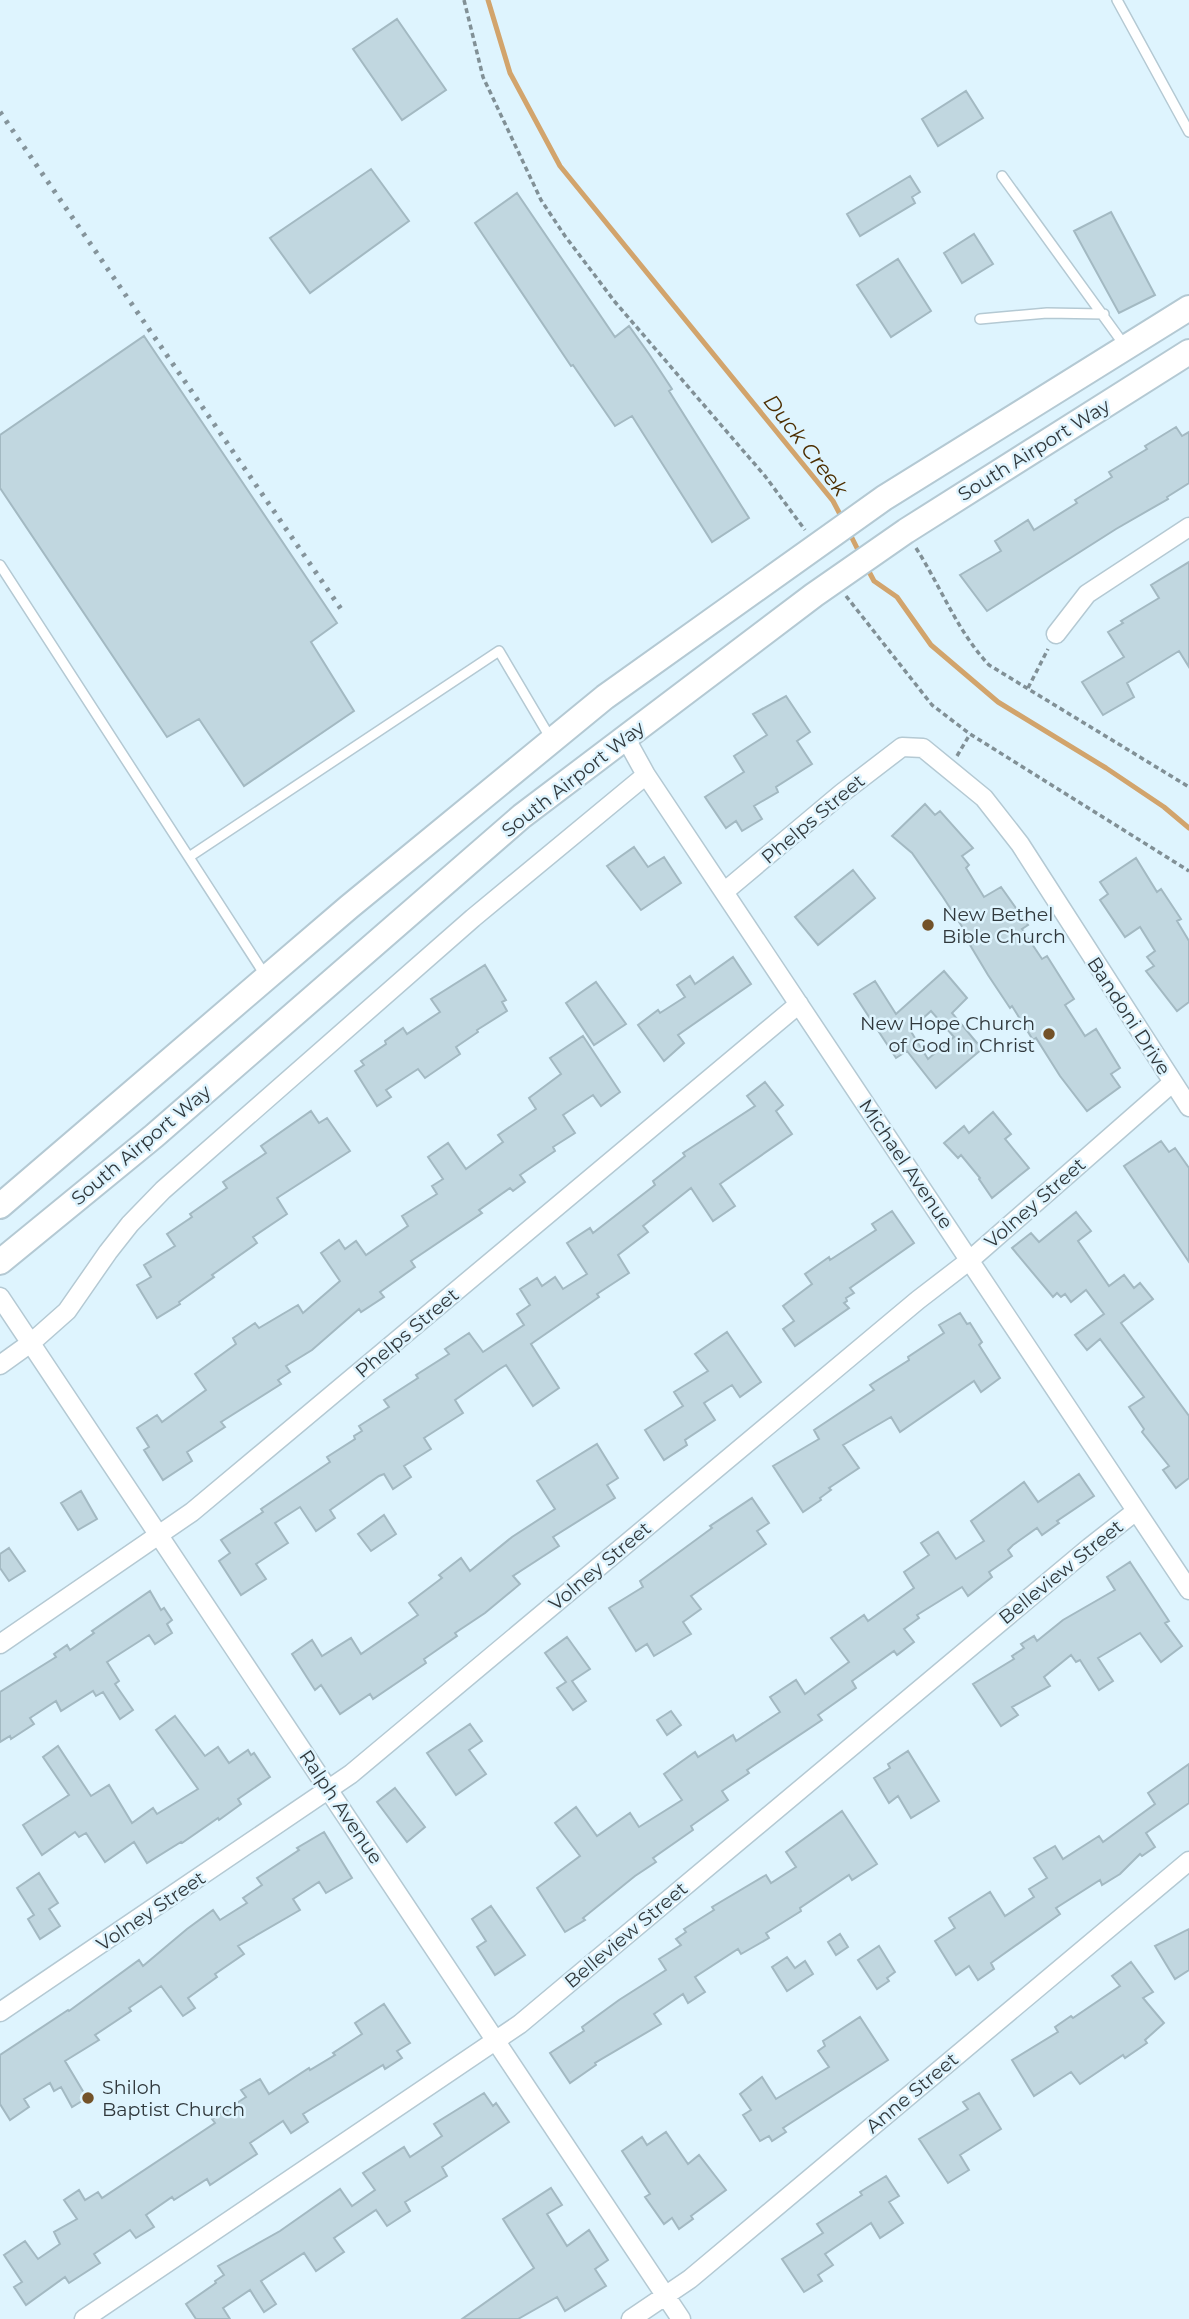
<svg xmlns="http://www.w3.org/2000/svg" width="1189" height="2319" viewBox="0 0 1189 2319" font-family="Montserrat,sans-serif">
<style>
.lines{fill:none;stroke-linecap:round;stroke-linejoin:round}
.stream{stroke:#d2a46c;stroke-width:5}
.building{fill:#c1d7e0;stroke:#a3b9c2;stroke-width:2;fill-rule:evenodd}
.lane-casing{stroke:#b4c9d3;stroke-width:12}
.street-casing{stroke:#b4c9d3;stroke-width:21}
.secondary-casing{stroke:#b4c9d3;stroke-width:28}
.path{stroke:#819096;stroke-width:3.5;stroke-dasharray:5 3.5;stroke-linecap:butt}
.lane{stroke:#fff;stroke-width:9}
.street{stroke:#fff;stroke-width:18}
.secondary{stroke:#fff;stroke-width:24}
.rail{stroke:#85949b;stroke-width:5;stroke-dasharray:3.5 7;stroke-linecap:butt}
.poi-dot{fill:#735229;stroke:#def4fe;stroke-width:2.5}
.labels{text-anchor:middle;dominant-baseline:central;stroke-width:5;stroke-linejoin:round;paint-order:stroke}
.street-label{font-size:19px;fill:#30383c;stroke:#def4fe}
.poi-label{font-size:19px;fill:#30383c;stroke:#def4fe;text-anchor:start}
.water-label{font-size:21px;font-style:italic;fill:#4d2e00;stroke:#def4fe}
</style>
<rect width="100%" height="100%" fill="#def4fe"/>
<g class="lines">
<!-- stream -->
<path class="stream" d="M488,0l22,73 50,93 273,335 10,19
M849,532l11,22
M866,566l8,15 23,16 34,48 67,57 108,66 58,39 25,21"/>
</g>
<!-- building -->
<path class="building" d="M397,19l49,71 -44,30 -49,-71z
M966,91l17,27 -45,28 -16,-27z
M371,169l38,52 -99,72 -40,-55z
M910,176l10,16 -8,5 3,6 -55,33 -13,-22z
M517,193l98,144 14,-11 20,28 23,35 -3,2 80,127 -37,24 -80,-126 -17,10 -42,-61 -2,1 -96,-143z
M1111,212l44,83 -36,18 -45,-82z
M974,234l19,30 -31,19 -18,-30z
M898,259l33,52 -40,26 -34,-52z
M144,336l193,287 -26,19 43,69 -110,75 -45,-67 -32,18 -167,-249v-53z
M1176,427l6,9 7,-4v51l-22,14 1,2 -52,30 -129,82 -27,-36 41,-24 -6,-10 33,-21 6,10 43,-27 -2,-3 37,-23 -3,-5 38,-23 -2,-3z
M1189,562v105l-10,-16 -52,32 7,14 -31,18 -21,-33 42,-25 -16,-25 15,-9 -2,-2 38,-23 -8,-13z
M786,696l24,36 -13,9 15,23 -36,23 2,5 -24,14 8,13 -20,12 -6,-10 -10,7 -21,-31 39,-25 -10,-16 33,-21 -14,-21z
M925,804l10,11 5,-4 33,37 -11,8 7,9 -3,3 18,29 17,-10 27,38 -6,4 20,30 5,-3 27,43 -9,6 20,31 11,-7 24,39 -9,6 9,13 -33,24 -27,-35 -24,-38 -3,2 -21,-34 -2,2 -22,-33 -21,-35 3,-1 -27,-42 -31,-44 -20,-17z
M634,847l14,20 16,-10 17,26 -40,27 -34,-44z
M1136,858l21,34 4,-3 20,30 -4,2 12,20v61l-12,9 -31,-40 8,-5 -7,-9 8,-6 -15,-24 -15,10 -25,-37 8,-6 -8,-12z
M853,870l22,28 -57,47 -23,-28z
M733,957l18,27 -73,51 6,8 -20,18 -26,-36 20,-15 2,3 25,-16 -8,-12 13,-9 5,8z
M485,965l21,35 -4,2 5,9 -30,19 1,2 -22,15 4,7 -35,24 -7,-9 -32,21 5,7 -14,9 -22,-35 9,-6 -3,-4 25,-17 -1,-3 18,-13 4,6 33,-22 -9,-13z
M944,971l23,27 -15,15 30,36 -46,39 -29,-37 -11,7 -42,-64 21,-13 21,33zM931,1011l23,26 -26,22 -18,-29z
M596,982l30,42 -32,21 -28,-42z
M583,1036l37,56 -19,14 -8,-11 -30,20 12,18 -22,14 2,4 -35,24 5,7 -12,9 -3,-3 -31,22 3,3 -71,48 4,6 -35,25 4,5 -23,15 -2,-3 -47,41 -26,16 4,6 -12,8 3,4 -60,38 4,5 -38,25 5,9 -29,19 -19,-30 5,-3 -12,-19 20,-13 5,7 44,-32 -11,-16 41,-30 -3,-6 22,-15 4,5 39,-23 5,8 37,-32 -19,-28 18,-13 6,9 11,-8 10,14 42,-29 -6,-10 35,-22 -5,-8 11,-7 -15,-22 20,-14 18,26 37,-27 -5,-7 38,-26 -7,-11 32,-24 -11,-16z
M765,1082l18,23 -7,6 16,23 -72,50 15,22 -22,15 -22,-33 -48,38 5,6 -30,23 11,18 -32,21 2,3 -68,47 28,44 -26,18 -27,-41 -8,5 -43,30 8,13 -39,25 7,11 -27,17 7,11 -18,12 -9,-15 -5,2 -49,34 5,8 -19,13 -16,-24 -25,16 13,20 -32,21 10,15 -25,16 -22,-34 11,-8 -9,-13 42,-28 -2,-3 69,-47 -3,-5 28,-18 -1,-3 8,-5 -3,-5 30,-19 -5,-7 34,-22 -2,-3 33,-21 -4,-5 24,-16 14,19 41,-27 -7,-11 13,-9 -10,-16 17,-11 5,8 13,-9 8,12 24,-15 -20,-31 23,-15 3,5 62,-48 -2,-4 32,-25 -2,-3 72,-47 -8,-10z
M311,1111l8,12 8,-5 23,33 -73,47 10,16 -34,23 4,6 -45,32 2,2 -35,25 1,2 -23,14 -20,-33 14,-8 -7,-12 31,-19 -8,-12 25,-17 -2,-3 37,-26 -4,-6 43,-29 -5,-7z
M993,1112l18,22 -6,5 24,29 -37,30 -13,-19 1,-1 -19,-23 -3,3 -14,-15 20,-17 5,7z
M1161,1141l8,11 6,-4 14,20v94l-65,-96z
M892,1211l22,32 -64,45 4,5 -8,5 1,3 -3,2 5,5 -54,38 -12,-17 11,-8 -11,-15 29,-22 -7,-10 24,-17 1,3 46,-30 -4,-6z
M1076,1212l15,19 -13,10 31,45 15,-11 10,13 6,-5 13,16 -32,24 68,93v62l-13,10 -13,-18 6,-4 -27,-34 2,-3 -15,-22 15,-10 -44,-58 -13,11 -12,-15 29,-21 -18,-24 -15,12 -6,-8 -4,3 -4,-4 -4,4 -41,-49 19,-15 8,9z
M960,1313l7,11 3,-1 12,19 -3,3 21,33 -19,14 -7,-11 -74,51 -9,-15 -48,28 16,23 -30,20 2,2 -11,8 1,2 -18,12 -30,-46 46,-27 -5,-9 60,-40 -4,-5 39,-25 -1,-3 36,-24 -5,-8z
M727,1332l34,50 -21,15 -8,-12 -28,18 11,17 -30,20 2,5 -23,15 -19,-30 38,-24 -9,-14 34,-21 -13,-17z
M597,1444l21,34 -11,7 8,13 -62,39 6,9 -46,30 7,8 -35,29 -30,20 2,3 -33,23 2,4 -53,36 -3,-5 -30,20 -19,-29 -6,5 -23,-36 20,-14 10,16 29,-18 10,16 57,-39 -9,-12 33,-25 -3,-3 22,-17 9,13 42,-34 43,-28 -18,-28z
M1079,1474l15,22 -37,25 2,2 -17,12 -5,-7 -24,17 -5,5 4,6 -23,16 3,5 -24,19 -6,-9 -45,28 2,3 -15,11 10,13 -17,13 -3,-4 -42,30 4,7 -38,27 4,5 -75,50 2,3 -27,18 6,9 -37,26 2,4 -40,28 3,4 -21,14 -52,42 2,2 -20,12 -28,-44 43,-32 -25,-33 21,-16 21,29 33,-23 9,14 43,-27 -18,-26 31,-22 3,5 35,-22 3,6 44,-29 -10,-15 26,-17 9,14 44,-32 -18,-24 33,-23 4,6 46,-33 -10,-16 25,-17 -8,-12 17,-11 18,27 28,-18 -13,-20 53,-39 14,20z
M81,1491l16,28 -19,11 -17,-27z
M752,1498l17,25 -12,8 9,13 -75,52 10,13 -18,13 8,12 -37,22 -7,-12 -11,7 -27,-43 34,-21 -3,-6 72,-53 -2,-2z
M384,1515l12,19 -25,17 -13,-17z
M9,1548l16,23 -16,10 -9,-13v-14z
M1130,1562l39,59 -4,2 17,23 -21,16 -21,-29 -42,25 15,23 -14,9 -19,-30 -4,2 -5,-7 -27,22 6,9 -38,21 6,8 -17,11 -28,-42 41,-25 -2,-3 12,-8 -3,-4 13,-8 3,5 26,-21 52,-30 -8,-13z
M150,1591l11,19 3,-2 8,12 -5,4 5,9 -17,11 -6,-9 -42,27 12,19 -4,3 18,26 -13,9 -17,-27 -7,4 -3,-5 -32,20 -5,-10 -26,17 4,6 -23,15 -1,-3 -10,6v-50l56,-35 -2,-3 13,-9 3,5 24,-17 -2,-2z
M567,1637l23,32 -18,12 14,20 -13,9 -16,-22 9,-6 -21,-29z
M671,1711l10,14 -14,10 -10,-15z
M175,1716l30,40 13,-9 11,16 19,-13 3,5 3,-2 16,24 -32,22 3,5 -22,16 -1,-2 -36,25 -1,-1 -34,21 -13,-21 -29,20 -19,-29 -7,4 -4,-5 -33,23 -19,-30 46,-30 -26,-38 15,-11 33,50 18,-11 23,38 21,-15 4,6 41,-25 -42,-59z
M470,1724l12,17 -13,9 17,24 -30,21 -29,-42z
M908,1751l31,50 -28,17 -13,-22 -9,7 -15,-25 16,-10 -2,-4z
M1189,1764v39l-43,30 9,14 -13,9 -2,-2 -20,20 -18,11 -2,-5 -44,28 4,6 -69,49 3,6 -16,11 -9,-14 -13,9 -21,-34 20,-13 -6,-10 41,-26 15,24 29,-19 -5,-8 18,-11 -13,-20 21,-12 8,13 36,-23 4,6 52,-38 -7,-11z
M395,1788l30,39 -18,15 -30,-40z
M842,1811l35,53 -25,16 -3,-5 -49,33 1,3 -35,22 3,5 -28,16 -3,-5 -43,28 10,15 -17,11 -5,-9 -29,20 7,10 -66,39 1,2 -26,18 -20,-30 34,-22 -2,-4 37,-27 47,-30 -7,-11 22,-14 -5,-6 10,-7 -2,-3 30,-19 -2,-3 54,-32 5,8 25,-16 -10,-15z
M324,1832l28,46 -26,15 -7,-11 -26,17 7,11 -62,36 6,8 -29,20 2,3 -29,21 7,10 -12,8 -22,-30 -32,22 2,3 -36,24 4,5 -34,21 22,37 -15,9 -11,-20 -7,4 -4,-8 -26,16 5,8 -19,13 -10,-16v-49l68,-45 1,1 70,-51 4,6 44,-37 26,-19 7,10 27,-17 -4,-5 19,-13 -5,-7 42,-28 -2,-2z
M39,1873l19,30 -9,6 11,17 -20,13 -12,-20 6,-4 -17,-27z
M491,1906l34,49 -30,20 -18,-28 9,-6 -14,-22z
M1189,1929v41l-14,9 -20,-33z
M840,1934l8,13 -12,8 -8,-13z
M879,1946l16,26 -8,6 2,3 -12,8 -19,-29z
M787,1957l8,11 10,-7 8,13 -26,17 -15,-24z
M1131,1962l22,30 -10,6 21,25 -19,17 2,3 -22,15 -2,-3 -43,29 -9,-12 -37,24 -22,-36 46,-28 -3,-5 16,-11 2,2 47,-32 -8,-10z
M384,2004l26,39 -13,8 5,7 -17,11 -2,-4 -80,49 5,8 -17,11 -8,-12 -33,22 7,11 -47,31 -3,-6 -33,21 -2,-3 -26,18 8,12 -18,11 -6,-8 -36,24 6,9 -31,20 -4,-6 -39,28 -12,-18 8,-5 -18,-27 21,-14 13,18 22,-15 -6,-12 23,-13 -13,-19 15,-10 6,10 13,-8 4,6 113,-75 -3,-4 34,-22 -5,-7 19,-11 9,15 40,-26 1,2 25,-15 -2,-2 29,-19 -7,-11z
M860,2017l28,43 -105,68 3,4 -14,9 -3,-5 -9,5 -17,-26 8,-5 -11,-16 22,-17 14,22 53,-32 -11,-16 7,-5 -2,-5z
M484,2093l9,13 3,-3 13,19 -67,45 5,9 -42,26 5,9 -23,15 -11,-16 -42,28 10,14 -28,19 -12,-18 -43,28 15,23 -12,8 -14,-22 -27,18 7,11h-34l-10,-15 30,-21 -1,-2 9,-6 -6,-9 62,-35 60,-42 12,17 23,-16 -12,-17 41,-26 6,10 32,-21 -8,-12z
M979,2093l22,36 -41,26 9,15 -21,13 -29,-44 49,-30 -5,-7z
M666,2132l22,32 11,-9 27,35 -35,26 2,3 -14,10 -7,-11 -8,6 -19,-27 5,-3 -28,-43 20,-14 5,8z
M886,2176l13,20 -10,6 14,21 -23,15 -9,-15 -46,31 8,11 -15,10 4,6 -18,11 -22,-33 41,-26 -6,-9 45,-29 -2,-3z
M551,2188l11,17 -15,9 20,32 22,-16 19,30 -13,9 11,17 -41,25 -8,-14 -39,22h-56l72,-51 -31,-49z"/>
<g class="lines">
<defs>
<path id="lane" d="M1117,0l72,132
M1002,176l123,170
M980,319l67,-6 57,1
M0,565l265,410
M189,857l310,-206 52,88"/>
<path id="street" d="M1056,634l31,-40 102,-67
M625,737l21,38 543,815
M724,892l118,-99 60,-46 21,1 61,50 36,46 169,263
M0,1297l681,1022
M0,1365l32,-23 35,-31 41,-59 22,-28 33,-34 310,-272 173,-143
M0,1644l192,-132 607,-508
M0,2012l351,-238 567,-474 52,-40 202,-177
M84,2319l436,-295 570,-477 46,-36
M631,2319l59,-40 499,-418"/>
<path id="secondary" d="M0,1206l349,-299 256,-210 279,-199 305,-190
M0,1262l154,-126 368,-320 292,-221 92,-64 283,-179"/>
</defs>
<!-- lane casing -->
<use href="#lane" class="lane-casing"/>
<!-- street casing -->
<use href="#street" class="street-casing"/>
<!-- secondary casing -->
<use href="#secondary" class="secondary-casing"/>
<!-- path -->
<path class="path" d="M464,0l19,77 58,123 24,36 50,66 150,174 40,54
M916,548c25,39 41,83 73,117l200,122
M846,596l86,109 38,29 219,137
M1028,688l20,-39
M957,756l13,-22"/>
<!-- lane -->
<use href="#lane" class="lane"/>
<!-- street -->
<use href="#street" class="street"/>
<!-- secondary -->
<use href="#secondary" class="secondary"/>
<!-- rail -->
<path class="rail" d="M0,112l341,497"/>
</g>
<!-- markers -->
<g class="poi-dot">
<circle cx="928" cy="925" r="7"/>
<circle cx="1049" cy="1034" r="7"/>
<circle cx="88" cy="2098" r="7"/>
</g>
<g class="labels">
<!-- street labels -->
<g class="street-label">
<text transform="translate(1034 450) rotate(-32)">South Airport Way</text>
<text transform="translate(573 779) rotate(-38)">South Airport Way</text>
<text transform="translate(813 819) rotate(-40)">Phelps Street</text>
<text transform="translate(1129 1016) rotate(57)">Bandoni Drive</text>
<text transform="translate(141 1145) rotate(-40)">South Airport Way</text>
<text transform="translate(906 1164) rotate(56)">Michael Avenue</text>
<text transform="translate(1035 1203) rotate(-41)">Volney Street</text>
<text transform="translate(407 1333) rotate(-40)">Phelps Street</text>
<text transform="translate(600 1566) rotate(-40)">Volney Street</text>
<text transform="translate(1061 1572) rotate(-39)">Belleview Street</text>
<text transform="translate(341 1807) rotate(56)">Ralph Avenue</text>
<text transform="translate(151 1911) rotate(-34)">Volney Street</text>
<text transform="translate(626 1935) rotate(-40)">Belleview Street</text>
<text transform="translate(912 2093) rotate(-40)">Anne Street</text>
</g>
<!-- poi labels -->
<g class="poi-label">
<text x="942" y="914">New Bethel<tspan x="942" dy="22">Bible Church</tspan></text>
<text x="1035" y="1023" text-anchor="end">New Hope Church<tspan x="1035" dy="22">of God in Christ</tspan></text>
<text x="102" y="2087">Shiloh<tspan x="102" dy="22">Baptist Church</tspan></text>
</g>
<!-- water labels -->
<g class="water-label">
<text transform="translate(806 445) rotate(52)">Duck Creek</text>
</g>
</g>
</svg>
